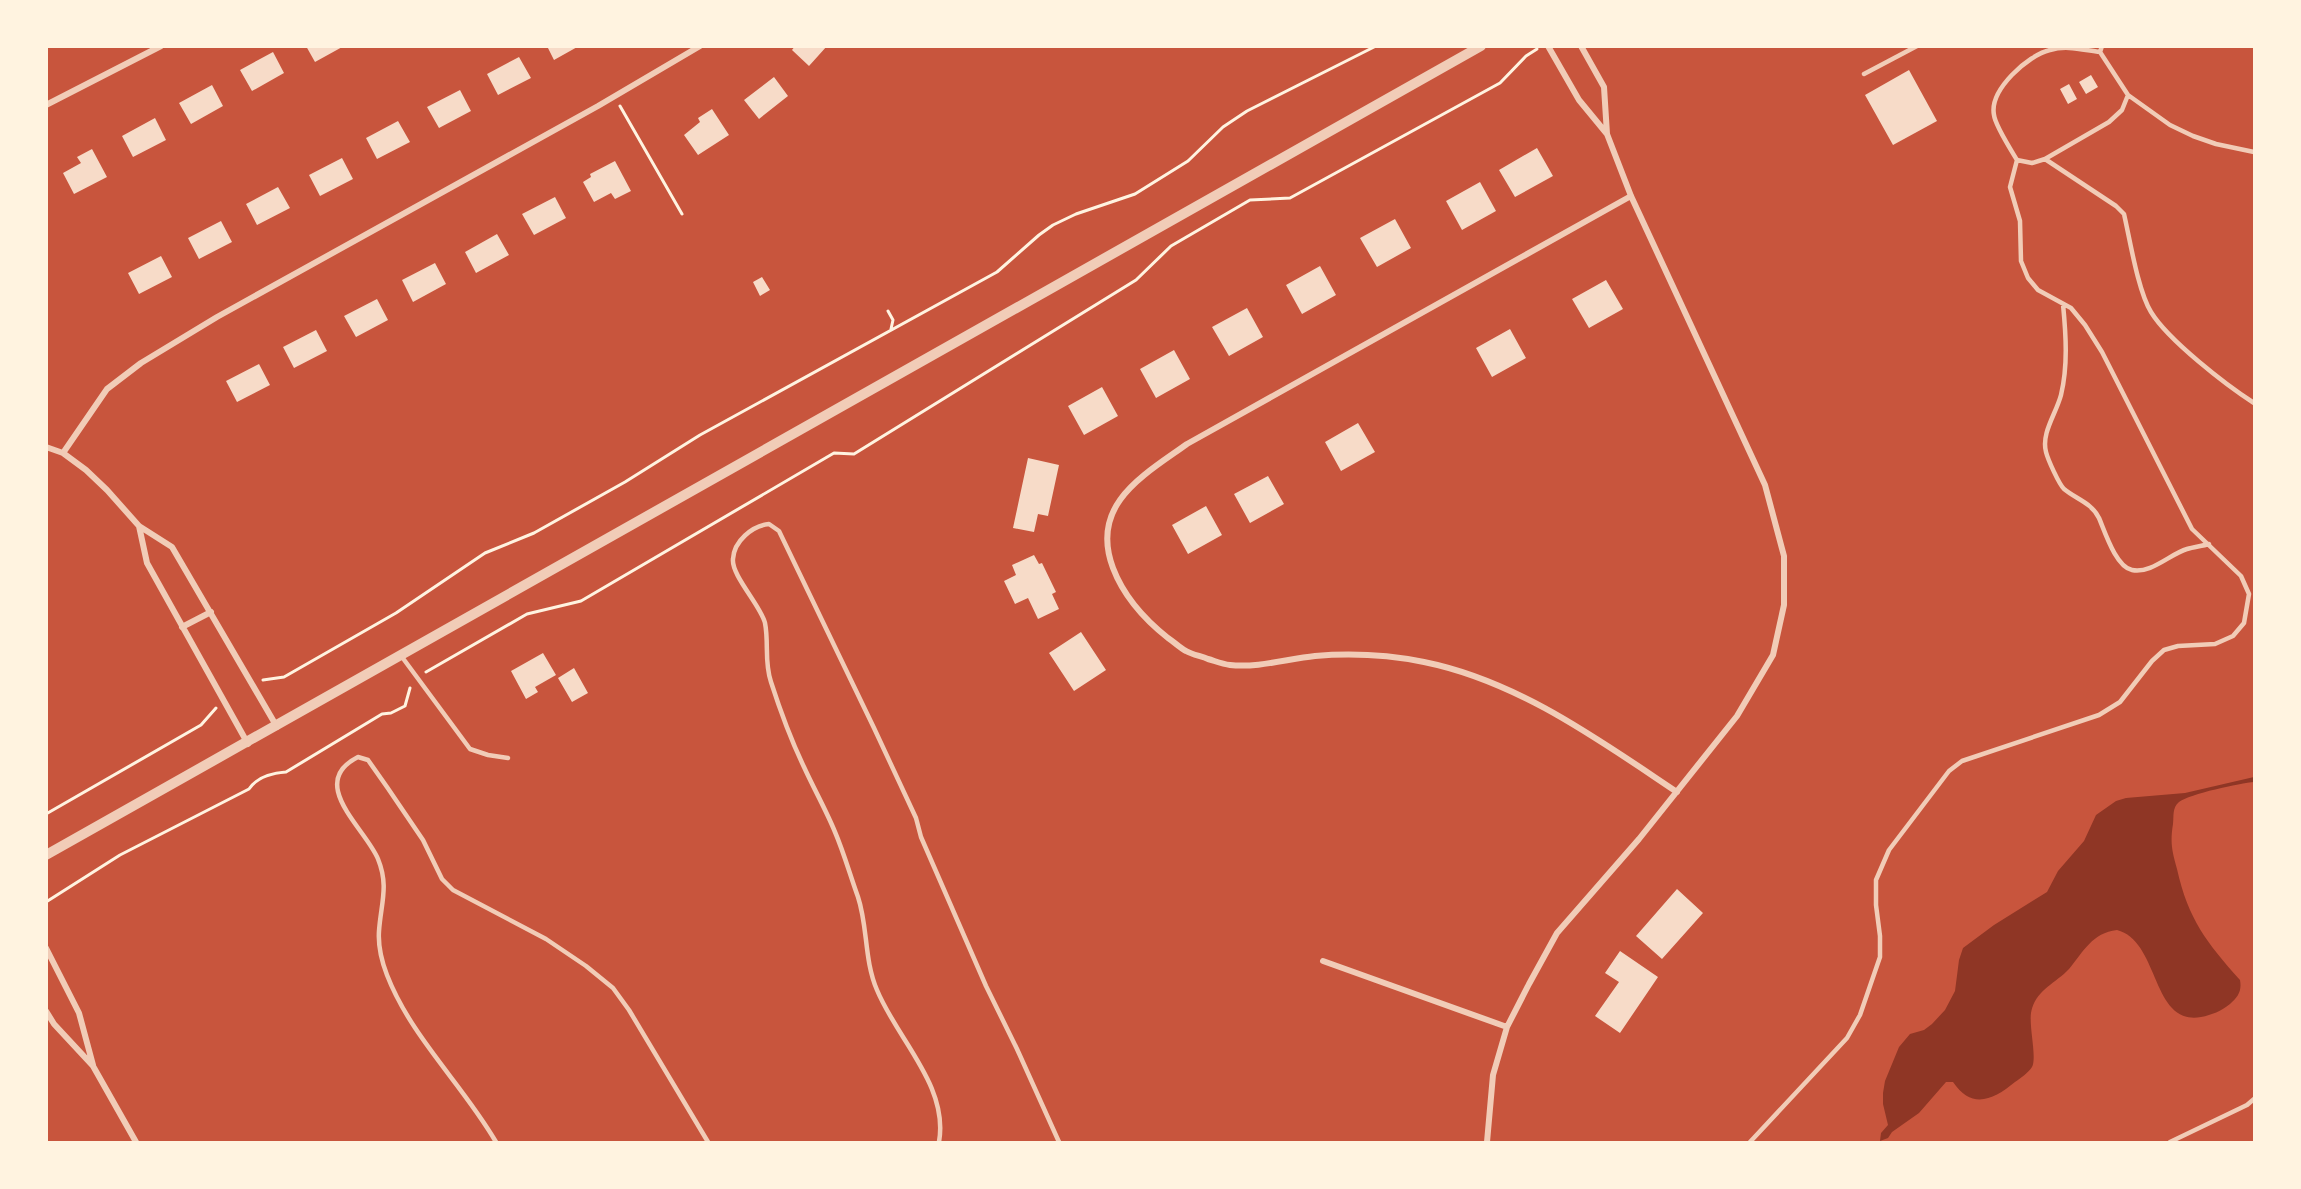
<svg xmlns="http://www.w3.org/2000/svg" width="2301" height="1189" viewBox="0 0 2301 1189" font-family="Roboto,sans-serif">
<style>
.water{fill:#8f3625}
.building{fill:#f7dbc8}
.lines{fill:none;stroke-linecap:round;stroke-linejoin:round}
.path{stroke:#fff3e0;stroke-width:3}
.service{stroke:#f1ccb7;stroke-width:4.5}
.minor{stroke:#f1ccb7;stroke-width:6}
.tertiary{stroke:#f1ccb7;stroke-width:10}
</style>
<rect width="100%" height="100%" fill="#c8553d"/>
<!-- water -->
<path class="water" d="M2254,777v5c-13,1 -65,12 -75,20 -7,6 -5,14 -6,22 -3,19 -1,27 4,45 11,50 30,74 63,111 2,11 -2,17 -10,24 -9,7 -18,11 -29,13 -50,9 -41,-76 -84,-87 -25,3 -33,21 -48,39 -14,15 -34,21 -38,44 -2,14 6,45 1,54 -4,6 -11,11 -17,15 -22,18 -43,28 -62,0h-7l-27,31 -27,19 -4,6 -8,3 1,-8 7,-8 -5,-21v-11l2,-12 14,-34 11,-13 14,-4 8,-6 13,-14 10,-19 4,-31 4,-12 31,-23 53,-33 11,-21 26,-30 12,-26 20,-14 10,-3 59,-5z"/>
<!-- building -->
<path class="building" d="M306,46h38l-29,16z
M547,46h32l-25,14z
M795,46h32l-18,20 -17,-16z
M273,52l11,21 -32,18 -12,-21z
M519,57l12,21 -33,17 -11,-21z
M1909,70l28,51 -44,24 -28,-50z
M2091,75l7,12 -12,7 -7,-12z
M774,77l14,19 -29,23 -15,-19z
M2069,84l8,15 -9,5 -8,-15z
M212,85l11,21 -32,18 -12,-21z
M460,90l11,21 -32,17 -12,-21z
M712,109l17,26 -31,20 -14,-20 16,-13 -2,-4z
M155,118l11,22 -33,17 -11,-21z
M398,121l12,21 -33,17 -11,-21z
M1537,148l16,28 -38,21 -16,-27z
M92,149l15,28 -33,17 -11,-21 18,-10 -4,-6z
M342,158l11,21 -33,17 -11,-21z
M615,161l16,30 -16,8 -4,-6 -17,9 -11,-20 8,-5 -1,-3z
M1480,182l16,29 -34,19 -16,-29z
M278,187l12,21 -33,17 -11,-21z
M555,197l11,21 -32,17 -12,-21z
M1395,219l16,29 -34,19 -17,-29z
M221,221l11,21 -33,17 -11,-21z
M497,234l12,21 -33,18 -11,-21z
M161,256l11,21 -33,17 -11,-21z
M435,263l11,21 -33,18 -11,-22z
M1320,266l16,29 -34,19 -16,-29z
M762,277l8,13 -10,6 -7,-14z
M1606,280l17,29 -34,19 -17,-29z
M377,299l11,21 -32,17 -12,-21z
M1247,308l16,29 -34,19 -17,-29z
M1510,329l16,29 -34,19 -16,-29z
M316,330l11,21 -33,17 -11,-21z
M1174,350l16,29 -34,19 -16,-29z
M259,364l11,21 -33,17 -11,-21z
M1102,387l16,29 -34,19 -16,-29z
M1358,423l17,29 -34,19 -16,-29z
M1028,458l31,7 -11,51 -10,-2 -4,18 -21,-4z
M1268,476l16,28 -34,19 -16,-29z
M1206,506l16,29 -34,19 -16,-29z
M1034,555l5,9 3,-1 14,29 -4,2 7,15 -21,10 -10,-21 -13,6 -11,-23 12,-6 -4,-10z
M1081,632l25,38 -32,21 -25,-38z
M543,653l13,22 -21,12 3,5 -12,7 -15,-28z
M574,668l14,25 -16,9 -14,-24z
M1677,889l26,24 -41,46 -26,-23z
M1620,951l38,26 -38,56 -25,-17 24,-34 -14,-9z"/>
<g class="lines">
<!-- path -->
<path class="path" d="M620,106l62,108
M888,311l5,9 -2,9
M426,672l101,-58 54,-13 253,-148 20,1 282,-174 35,-34 79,-46 40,-2 210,-115 26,-27 11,-7
M263,680l21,-3 112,-64 89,-60 49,-20 91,-51 75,-47 297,-163 42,-37 14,-10 23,-11 59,-20 53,-33 35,-34 24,-16 129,-65
M46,814l155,-89 15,-17
M46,902l74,-47 129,-66c8,-12 23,-16 37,-17l96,-58 9,-1 14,-7 5,-18"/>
<!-- service -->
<path class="service" d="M2102,46l-2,6 28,43 42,30 23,11 23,8 38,8
M1864,74l53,-28
M2045,159l71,47 8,8c6,26 14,77 27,98 17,28 75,73 103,91
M2017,160l15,3 13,-4 64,-37 13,-12 6,-15
M2063,304c3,31 5,62 -2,91 -5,19 -20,38 -15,57 2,8 13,32 18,37 12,10 28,14 35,29 6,14 17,49 33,52 19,4 38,-16 55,-21 7,-2 15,-3 22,-5
M402,657l68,92 18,6 20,3
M496,1142c-33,-57 -85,-105 -109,-167 -5,-13 -9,-30 -8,-44 2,-28 10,-45 -1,-72 -12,-30 -72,-76 -20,-102l10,3 19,27 36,53 19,39 11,11 93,49 40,27 27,22 16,22 79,132
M939,1142c10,-56 -42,-103 -62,-152 -13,-30 -9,-63 -19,-93 -8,-22 -14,-44 -23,-65 -9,-22 -21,-43 -31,-65 -13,-27 -24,-57 -33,-85 -7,-20 -2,-39 -6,-59 -4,-17 -34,-48 -32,-64 1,-18 19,-33 36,-35l10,7 95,197 42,90 5,19 65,149 31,63 42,93
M1750,1142l97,-104 13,-23 20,-58v-21l-4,-31v-25l13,-30 60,-79 13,-10 137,-46 21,-13 32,-41 12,-11 14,-4 37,-2 18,-8 11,-13 5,-29 -8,-18 -49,-47 -90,-177 -17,-27 -14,-17 -33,-18 -10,-12 -7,-17 -1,-40 -10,-34 7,-27c-6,-10 -22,-35 -23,-45 -5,-25 34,-60 56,-65 17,-5 33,0 50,2
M2170,1142l77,-37 7,-6"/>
<!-- minor -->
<path class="minor" d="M1548,46l31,54 28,34 -3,-47 -23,-41
M46,105l115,-59
M1631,196l-444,248c-43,31 -98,60 -74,124 11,29 31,51 55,70 6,4 12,10 18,13 7,4 15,5 22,8 7,2 14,5 22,6 28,3 57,-6 85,-9 36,-3 74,-1 109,6 94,19 175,78 253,130
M46,447l17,6 23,17 21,20 32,36 33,21 105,180
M63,453l44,-64 34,-26 76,-46 381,-211 102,-60
M139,526l8,37 101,181
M182,627l29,-15
M46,948l33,65 14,52
M1323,961l184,66
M46,1011l8,13 39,42 43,76
M1487,1142l6,-67 14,-48 22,-43 28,-51 82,-94 98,-123 36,-61 11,-50v-49l-19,-71 -134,-289 -24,-62"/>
<!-- tertiary -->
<path class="tertiary" d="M46,855l1435,-809"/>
</g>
<!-- border -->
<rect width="2301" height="1189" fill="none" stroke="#fff3e0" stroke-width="96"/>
</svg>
